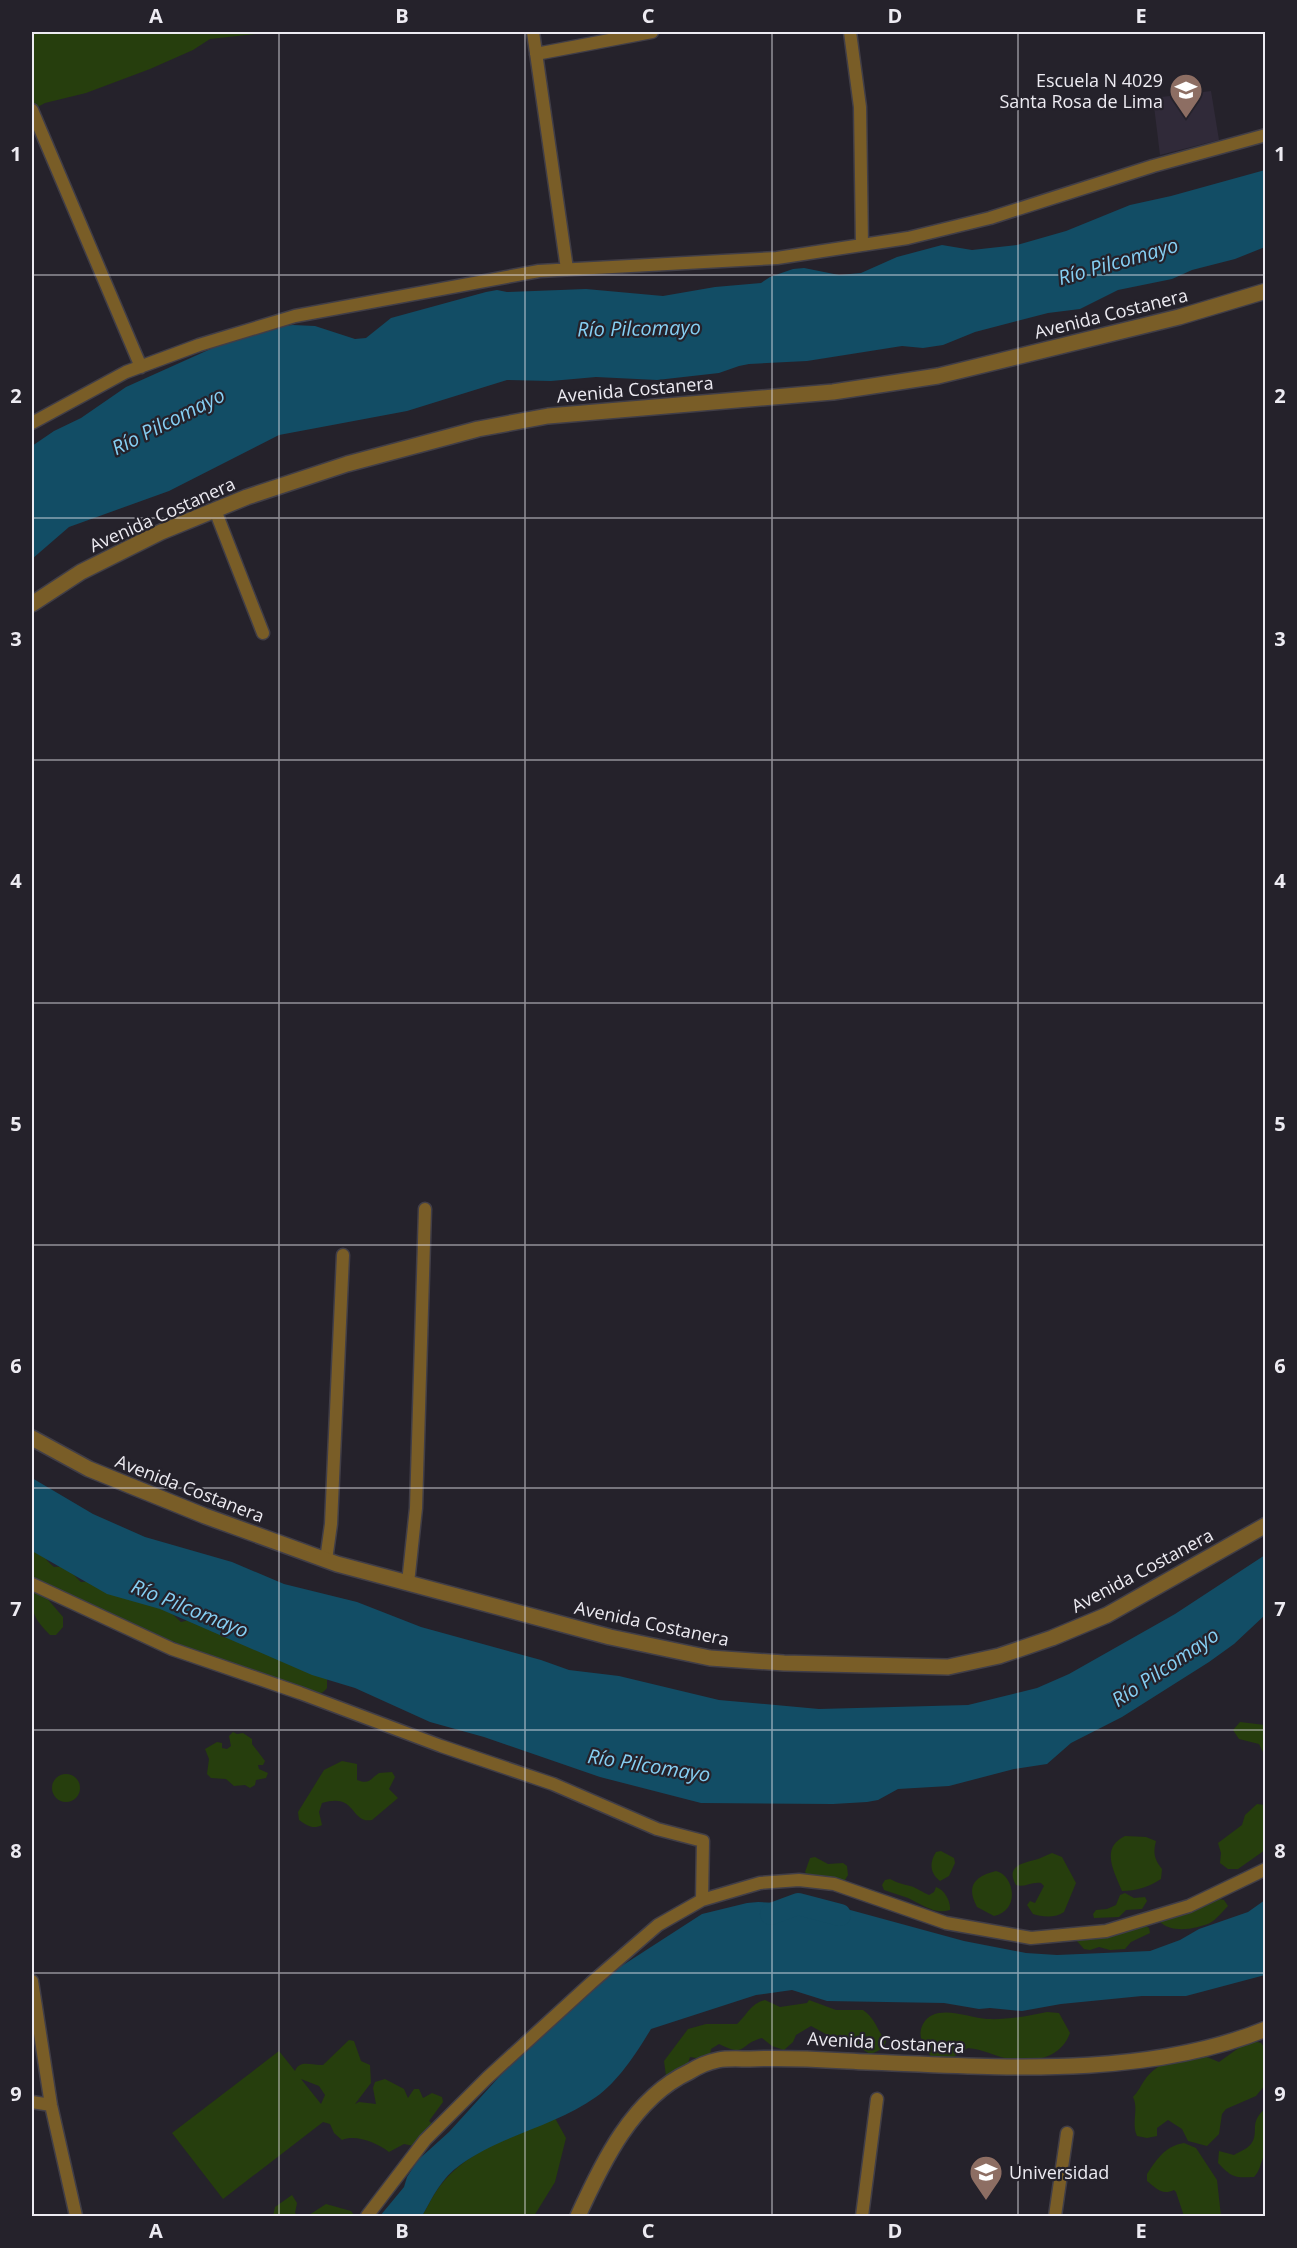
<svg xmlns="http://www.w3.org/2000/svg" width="1297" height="2248" viewBox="0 0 1297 2248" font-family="'Open Sans',sans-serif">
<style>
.built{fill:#302a39}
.green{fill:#263e0d;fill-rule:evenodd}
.water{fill:#124d65}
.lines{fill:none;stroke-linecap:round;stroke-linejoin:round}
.river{stroke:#124d65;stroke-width:22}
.minor-casing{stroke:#413e47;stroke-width:15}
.tertiary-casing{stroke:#413e47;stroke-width:18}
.minor{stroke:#795d27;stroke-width:12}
.tertiary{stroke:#795d27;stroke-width:15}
.grid{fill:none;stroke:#edebf2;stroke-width:1.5;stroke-opacity:0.55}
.labels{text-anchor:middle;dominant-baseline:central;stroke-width:4.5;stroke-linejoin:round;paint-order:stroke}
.poi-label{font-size:18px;fill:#edebf2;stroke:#25222b;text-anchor:end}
.street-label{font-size:18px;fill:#edebf2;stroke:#25222b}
.water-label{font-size:20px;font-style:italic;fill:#86cff3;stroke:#25222b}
.neatline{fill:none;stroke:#edebf2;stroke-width:2}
.grid-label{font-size:20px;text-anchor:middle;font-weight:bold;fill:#edebf2}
</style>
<rect width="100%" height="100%" fill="#25222b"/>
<!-- built -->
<path class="built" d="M1211,91l8,49 -59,15 -7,-57z"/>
<!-- green -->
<path class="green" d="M32,32h241l-63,7 -17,11 -43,19 -64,24 -41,10 -13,7z
M32,1545c10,7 14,16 22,22 14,-2 18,7 27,15l14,-1 74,30 12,11 12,-3 134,59v10c-10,13 -23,4 -34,-4l-5,2 -72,-27 -6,-5 -14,1 -23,-14 -7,1 -32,-15 -1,-3c-28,-5 -58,-26 -83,-39 -7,-3 -13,0 -18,-4z
M32,1589l13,7 18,21v10l-7,8h-6c-17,-18 -18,-21 -18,-46z
M1240,1722l25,3v31l-6,-12 -20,-5 -6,-9z
M233,1732l4,2 6,-1 9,6v5l13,17 -2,4h-5l1,4 9,4 -2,5 -10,2 -1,5 -5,3 -5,-3 -11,1 -8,-7 -15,-1 -4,-4 2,-15 -4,-10 12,-7 5,1v5l5,1 4,-3 -2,-10z
M342,1761l15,3v16c13,5 13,-1 22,-7l13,-1 3,5 -6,12 9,9 -26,22c-22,4 -15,-28 -50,-17l-3,9 3,13c-9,5 -16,0 -23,-5l-1,-8 26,-42z
M52 1788a14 14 0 1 1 28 0a14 14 0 1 1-28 0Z
M1257,1804l8,1v45l-27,19h-10l-8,-6 1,-10 -3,-10 24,-18 3,-10z
M1125,1836l21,1 10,4c-3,12 -2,18 6,28l-1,10c-12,8 -25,12 -39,12 -8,-20 -22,-43 3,-55z
M941,1851l13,7 1,5 -6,13 -9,5c-10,-8 -11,-18 -4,-29z
M1052,1853l10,4 14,26 -12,29c-8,6 -22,5 -31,2l-6,-9 3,-4 5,2 9,-17 -3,-3c-9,-2 -17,5 -25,2 -12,-21 10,-22 22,-26 5,-2 9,-4 14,-6z
M815,1857l13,7 15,-1 4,3 1,9 -3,5c-7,1 -10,-3 -16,-4 -10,0 -16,6 -24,-4l5,-14z
M996,1871c18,4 25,39 -2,45l-17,-9c-12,-22 -1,-31 19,-36z
M890,1879c7,4 13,5 20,7 5,1 14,7 19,9l5,-3 2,-5c9,3 15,15 14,23 -15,5 -29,-6 -42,-12 -8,-3 -16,-5 -24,-8l-2,-5 3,-5z
M1125,1893l9,5 11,-1 2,4 -5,8 -16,1 -7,7 -25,1 -1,-4 3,-4 11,-1 9,-4 4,-10z
M1219,1899l5,1 4,6c-5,5 -12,14 -18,17 -14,6 -39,11 -51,-2l1,-6z
M1141,1922l8,6 1,5 -19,9 -6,7 -15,1 -11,-3 -9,3 -6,-1 -8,-9 1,-5z
M765,2000l15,7 27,-4 2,-3 27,10h27c13,9 13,19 23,31 -2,8 -9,11 -16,13l-18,-11 -17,-4 -24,-13 -15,9 -3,7 -9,8 -12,-4 -10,-8c-23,6 -15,20 -43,6l-8,5 -1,6 -8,4 -12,-2 -3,9 -18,12 -3,-2 -2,-15 24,-32 18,-5h31c11,-10 13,-20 28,-24z
M1047,2012l12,1 11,20c-9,25 -36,30 -61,26 -15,-3 -26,-10 -41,-11l-16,10h-20c-7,-10 -16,-21 -9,-34 12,-22 46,-6 64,-5 20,1 41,-3 60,-7z
M349,2040l5,1 7,20 9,4 1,18 -16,21 4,-2 17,2 -3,-16 2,-6 10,-3 19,10 4,9 6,-9h5l4,9 9,-5 10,4 1,5 -14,19 4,3 -19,22 -10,-2 -15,8c-12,-9 -33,-18 -47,-12l-8,-7 -4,-9 -7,-2 -100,77 -51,-66 107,-82 16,20c5,-12 17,-5 28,-6zM301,2079l18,7 6,9 -4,9z
M1254,2041l7,2 4,5v37l-9,11 -30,13 -4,5 -3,20 -12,12 -19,-5 -6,-12 -14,-9 -11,8v8l-10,2 -10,-2c-6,-13 2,-27 -4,-39 5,-5 7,-10 11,-16 14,-21 36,-23 59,-27l4,3 12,5 21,-15z
M1265,2109v45c-5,8 -4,16 -11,23 -21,1 -22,0 -36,-14l1,-12 15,4c5,-3 13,-6 17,-11 9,-12 -3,-21 14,-35z
M555,2118l11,20 -11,44 -21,34h-112c7,-12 13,-25 22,-35 25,-31 75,-48 111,-63z
M1184,2143l12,5 21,32 4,36h-37l-8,-24 -2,-2c-12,6 -18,-2 -27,-9v-7c10,-15 18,-28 37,-31z
M292,2195l5,8 -2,10 4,3 10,-1 17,-11 25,7 4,5h-82l2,-9z"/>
<!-- water -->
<path class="water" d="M1265,170v77l-30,12 -43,11 -20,9 -54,11 -38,19 -32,4 -73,19 -32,13 -20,3 -21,-2 -95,15 -58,3 -10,2 -20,7 -62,7 -61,-3 -45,4 -44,-1 -100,31 -128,24 -110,56 -100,36 -37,32v-113l22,-15 27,-13 45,-31 109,-49 38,-11 20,-2 22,1 40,13 11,-1 25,-20 95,-26 11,-2 10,2 79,-3 77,7 52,-9 46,-4 9,-6 23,-8 11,-1 35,7 22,-2 36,-16 45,-12 30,5 45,-5 49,-14 64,-26 41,-9z
M32,1478l61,36 52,23 87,25 52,22 73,18 64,25 120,33 28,10 50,6 100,24 100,9 149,-4 69,-17 32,-14 106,-60 90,-59v60l-31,29 -25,18 -87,55 -51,26 -24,21 -33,5 -65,17 -51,3 -20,11 -11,2 -34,2 -132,-1 -101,-26 -116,-40 -54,-15 -75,-34 -43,-13 -152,-66 -53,-15 -75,-43z
M1265,1900v75l-79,21h-44l-81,8 -39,7 -32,-3 -11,1 -35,-6 -117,-2 -35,-11 -36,5 -105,34c-14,23 -33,53 -55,68 -40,29 -95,38 -136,68 -18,12 -28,33 -38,51h-42l24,-29 3,-10 11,-17 31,-28 60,-66 77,-73 34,-26 82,-53 45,-11 11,-1 40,2 12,3 33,1 121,33 62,12 31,2 93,-4 30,-11 19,-11 49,-17z"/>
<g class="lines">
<!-- river -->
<path class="river" d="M771,1914l27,-10 42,11"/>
<defs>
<path id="minor" d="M533,32l34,237
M850,32l10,75 2,138
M536,54l116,-22
M32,110l109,257
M32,423l94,-51 73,-27 96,-29 244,-45 238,-13 131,-20 82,-20 163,-52 113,-31
M215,510l48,123
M326,1560l5,-36 12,-269
M408,1583l8,-75 9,-299
M32,1584l140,65 128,44 141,53 112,38 104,45 46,12 -1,59
M32,1981l19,124 25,111
M32,2102l19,3
M367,2216l58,-76 62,-62 104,-95 67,-58 44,-25 58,-17 39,-3 35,4 112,39 85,15 75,-7 83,-25 77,-37
M862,2216l15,-117
M1055,2216l12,-83"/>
<path id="tertiary" d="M32,604l49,-32 80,-40 86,-35 100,-33 131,-35 70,-13 285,-24 105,-16 241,-59 87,-26
M32,1438l57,31 116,47 132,48 273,73 100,21 74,5 164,4 51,-11 53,-18 55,-23 159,-90
M578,2216c24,-53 55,-118 111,-144 8,-5 19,-10 29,-12 10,-2 22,-1 32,-1 39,-2 78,1 117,3 130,5 276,17 399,-33"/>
</defs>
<!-- minor casing -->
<use href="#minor" class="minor-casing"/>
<!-- tertiary casing -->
<use href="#tertiary" class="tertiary-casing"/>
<!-- minor -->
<use href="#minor" class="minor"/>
<!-- tertiary -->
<use href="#tertiary" class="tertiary"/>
</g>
<!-- grid -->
<path class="grid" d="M279,32v2184M525,32v2184M772,32v2184M1018,32v2184M32,275h1234M32,518h1234M32,760h1234M32,1003h1234M32,1245h1234M32,1488h1234M32,1730h1234M32,1973h1234"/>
<!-- icons -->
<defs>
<symbol id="school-pin" viewBox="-11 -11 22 30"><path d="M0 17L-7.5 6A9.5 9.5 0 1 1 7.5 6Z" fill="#8d6e63" stroke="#25222b"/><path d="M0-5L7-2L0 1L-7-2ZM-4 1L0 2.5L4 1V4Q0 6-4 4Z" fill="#fff"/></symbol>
<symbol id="university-pin" viewBox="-11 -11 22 30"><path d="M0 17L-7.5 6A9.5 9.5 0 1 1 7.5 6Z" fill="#8d6e63" stroke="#25222b"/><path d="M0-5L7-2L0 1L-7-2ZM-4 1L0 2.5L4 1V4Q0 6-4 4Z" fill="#fff"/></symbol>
</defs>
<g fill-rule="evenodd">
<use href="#school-pin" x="1167" y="71" width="38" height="52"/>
<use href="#university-pin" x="967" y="2153" width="38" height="52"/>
</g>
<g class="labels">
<!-- poi labels -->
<g class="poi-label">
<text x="1163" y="80">Escuela N 4029<tspan x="1163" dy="21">Santa Rosa de Lima</tspan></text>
<text x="1009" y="2172" text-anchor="start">Universidad</text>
</g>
<!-- street labels -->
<g class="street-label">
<text transform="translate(1111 313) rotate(-14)">Avenida Costanera</text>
<text transform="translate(635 389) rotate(-5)">Avenida Costanera</text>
<text transform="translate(162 514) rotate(-24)">Avenida Costanera</text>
<text transform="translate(190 1488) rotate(21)">Avenida Costanera</text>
<text transform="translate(1142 1570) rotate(-28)">Avenida Costanera</text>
<text transform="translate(652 1623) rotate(12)">Avenida Costanera</text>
<text transform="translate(886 2042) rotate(3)">Avenida Costanera</text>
</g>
<!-- water labels -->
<g class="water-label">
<text transform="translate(1118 261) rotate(-16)">Río Pilcomayo</text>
<text transform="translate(639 328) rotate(-1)">Río Pilcomayo</text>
<text transform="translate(168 421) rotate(-27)">Río Pilcomayo</text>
<text transform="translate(190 1608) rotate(22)">Río Pilcomayo</text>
<text transform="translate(1165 1667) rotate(-34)">Río Pilcomayo</text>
<text transform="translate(649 1765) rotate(9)">Río Pilcomayo</text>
</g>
</g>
<!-- border -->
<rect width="1297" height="2248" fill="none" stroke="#25222b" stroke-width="66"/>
<rect x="33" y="33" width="1231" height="2182" class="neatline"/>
<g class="grid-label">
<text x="156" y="23">A</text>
<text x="402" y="23">B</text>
<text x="648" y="23">C</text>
<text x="895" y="23">D</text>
<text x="1141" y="23">E</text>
<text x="16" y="161">1</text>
<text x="1280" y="161">1</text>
<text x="16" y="403">2</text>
<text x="1280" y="403">2</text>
<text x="16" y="646">3</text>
<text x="1280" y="646">3</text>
<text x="16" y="888">4</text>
<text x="1280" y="888">4</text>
<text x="16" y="1131">5</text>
<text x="1280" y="1131">5</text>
<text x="16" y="1373">6</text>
<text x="1280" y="1373">6</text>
<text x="16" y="1616">7</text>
<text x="1280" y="1616">7</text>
<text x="16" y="1858">8</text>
<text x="1280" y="1858">8</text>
<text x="16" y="2101">9</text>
<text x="1280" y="2101">9</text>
<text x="156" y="2238">A</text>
<text x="402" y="2238">B</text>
<text x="648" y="2238">C</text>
<text x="895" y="2238">D</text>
<text x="1141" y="2238">E</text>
</g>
</svg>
